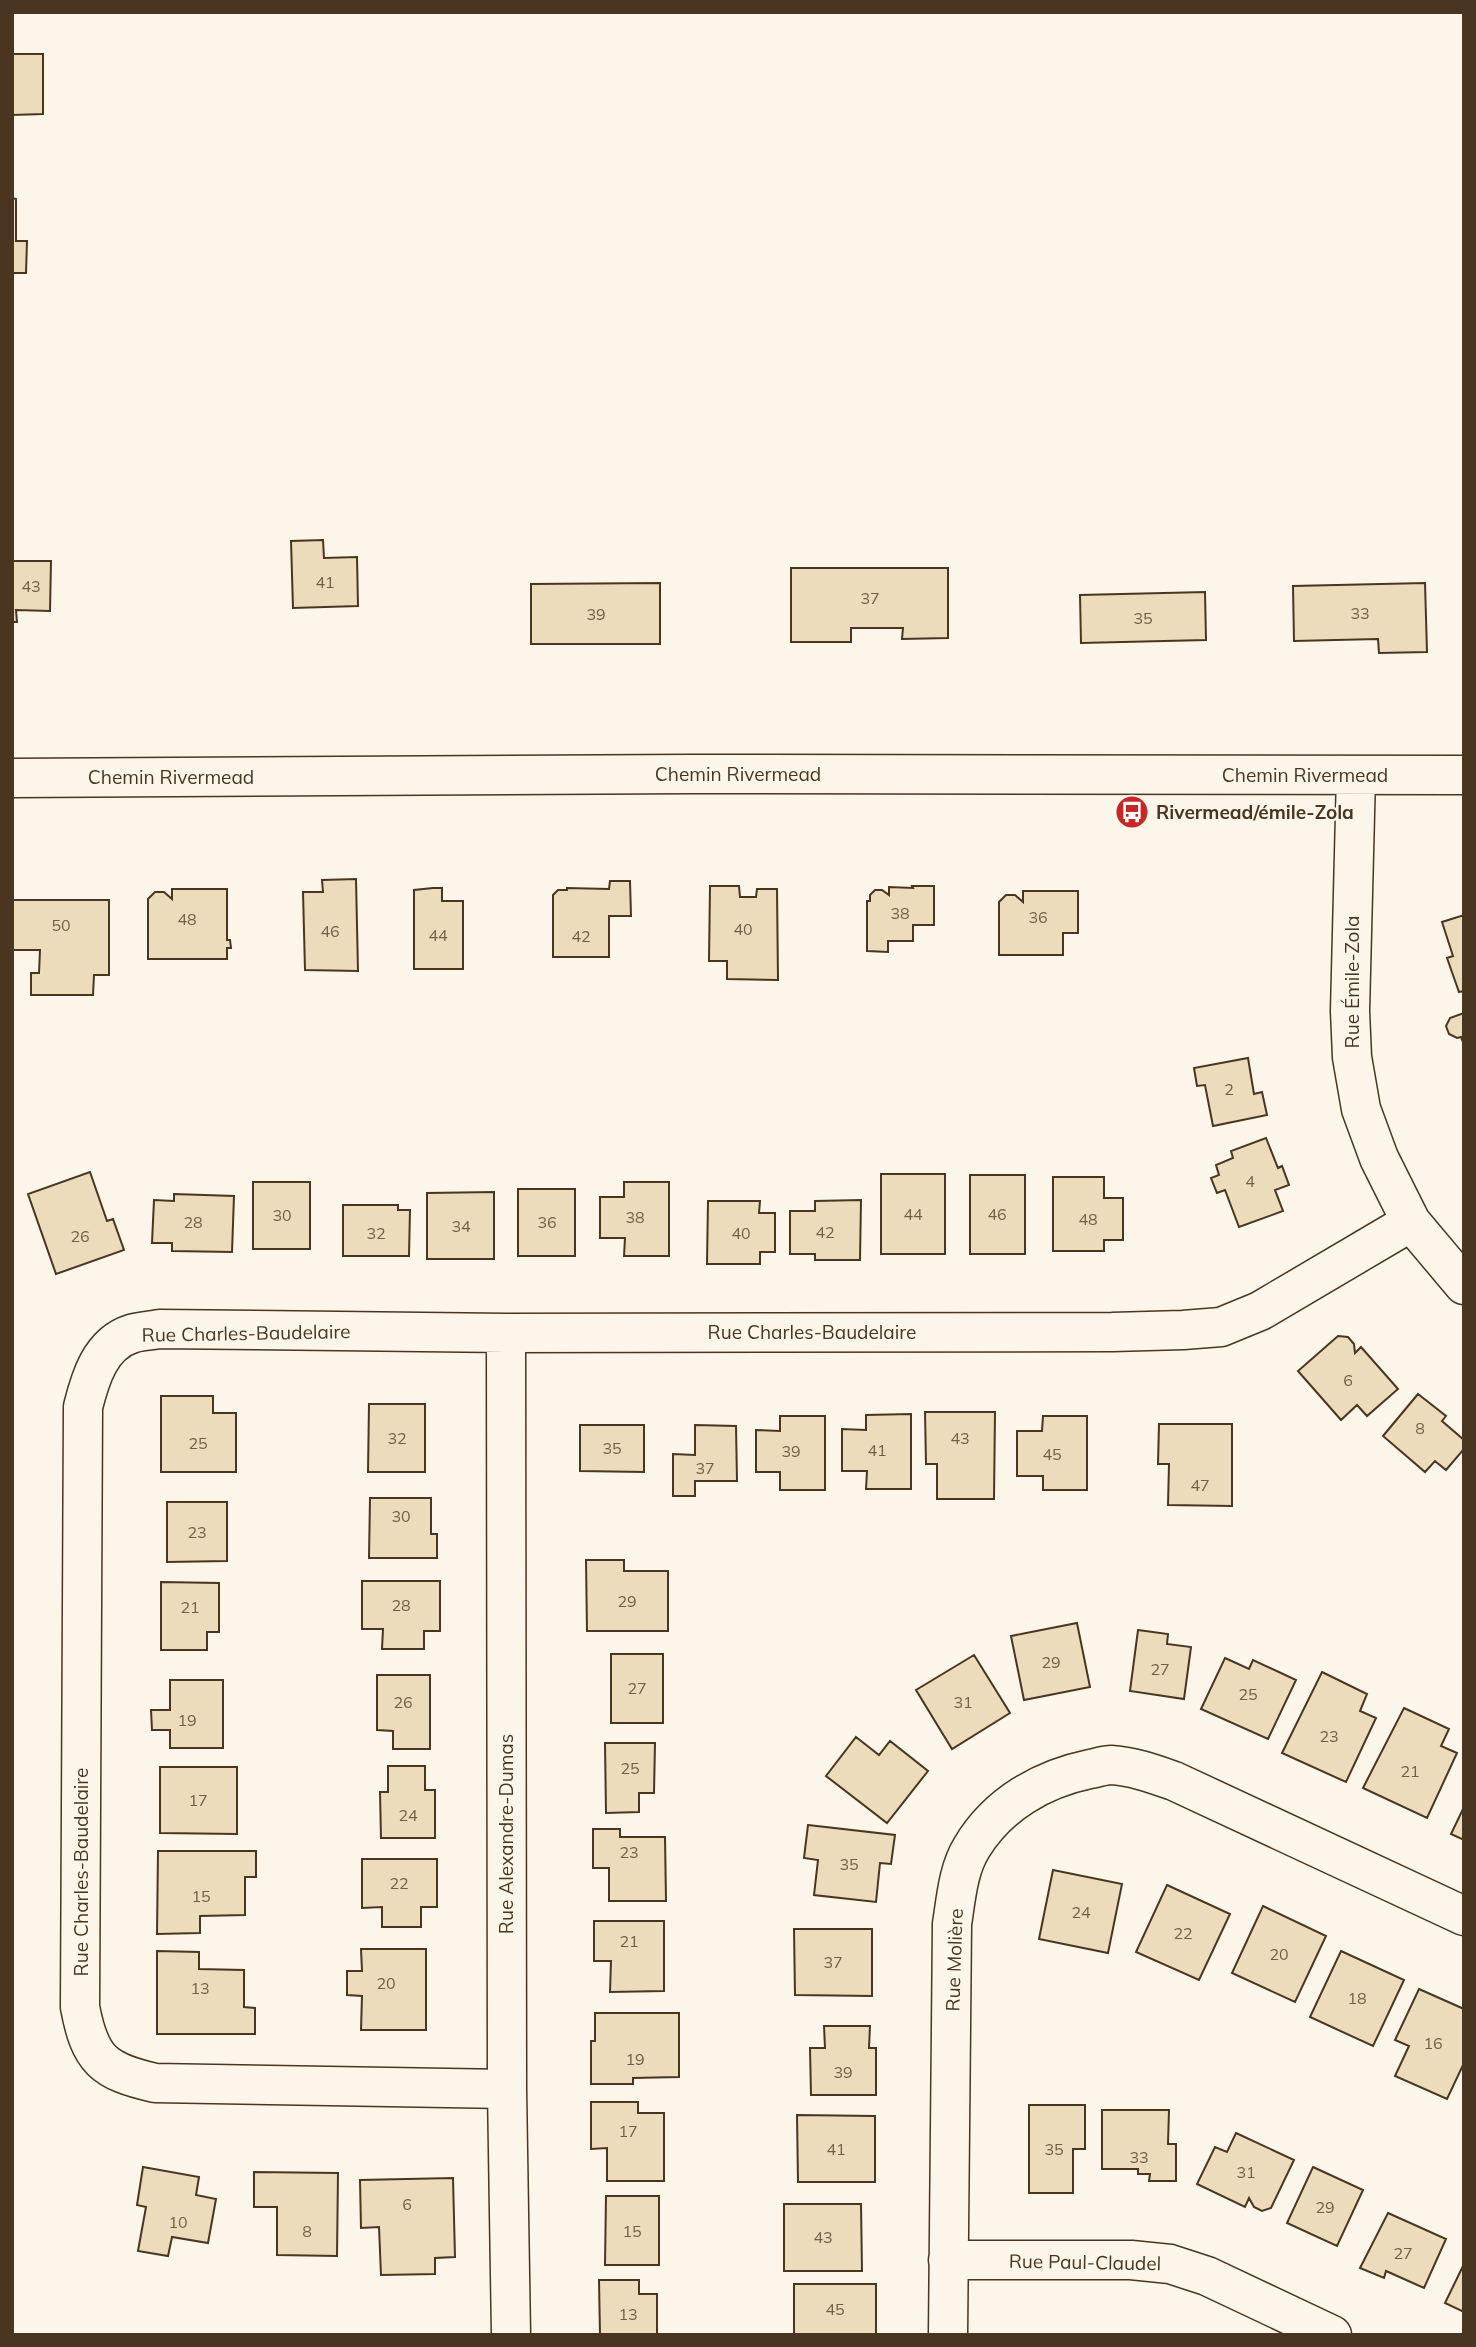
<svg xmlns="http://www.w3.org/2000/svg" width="1476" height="2347" viewBox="0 0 1476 2347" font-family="Mulish,sans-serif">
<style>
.building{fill:#ecdcbc;stroke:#4a3520;stroke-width:2}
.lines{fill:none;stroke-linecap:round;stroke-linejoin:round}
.minor-casing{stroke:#4a3520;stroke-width:41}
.minor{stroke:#fbf6e9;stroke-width:38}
.labels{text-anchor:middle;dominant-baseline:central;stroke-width:5;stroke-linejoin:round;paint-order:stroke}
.number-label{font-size:16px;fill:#725f47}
.street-label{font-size:19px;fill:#4a3520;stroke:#fbf6e9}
.poi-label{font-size:19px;font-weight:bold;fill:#4a3520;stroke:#fbf6e9;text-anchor:start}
</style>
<rect width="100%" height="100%" fill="#fbf6e9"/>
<!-- building -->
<path class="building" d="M12,54h31v60l-31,1z
M12,198l4,1v42h11l-1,32h-14z
M323,540l1,18 33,-1 1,49 -65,2 -2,-67z
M12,561h39l-1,50 -34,-1 1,12h-5z
M791,568h157v70l-46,1 1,-11h-52v14h-60z
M660,583v61h-129v-60z
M1425,583l2,69 -48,1 -1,-14 -84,2 -1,-55z
M1205,592l1,48 -125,3 -1,-48z
M356,879l2,92 -53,-1 -2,-78h20l-1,-12z
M610,881h20l1,35h-22v41h-56v-62l5,-5h9v-2l42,1z
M710,886h29l1,11h16l1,-8h20l1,91 -51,-1v-18h-18z
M912,886h22v39h-21v16h-25v11l-21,-1v-50h3v-6l5,-5h7l7,5v-8l24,1z
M433,888h9v13h21v68h-49v-79z
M172,889h55v51h3l1,8h-4v11h-79v-60l7,-7h9l8,7z
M1023,891h55v42h-15v22h-64v-53l7,-7h9l8,7z
M12,900h97v75h-15l-1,20h-62v-22h8l1,-23h-28z
M1464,915v76l-5,1 -12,-34 6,-2 -11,-34z
M1464,1013v32l-3,-8 -4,1 -8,-4 -3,-8 4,-8z
M1248,1058l6,36 8,-2 5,23 -54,11 -8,-41 -8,1 -3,-18z
M1266,1138l12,30 4,-2 7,19 -14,5 8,21 -44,16 -14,-37 -8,3 -6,-15 8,-3 -3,-10 17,-7 -2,-7z
M90,1172l17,49 6,-2 11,31 -68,24 -28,-80z
M881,1174h64v80h-64z
M970,1175h55v79h-55z
M1053,1177h51v21h19v42h-19v11h-51z
M253,1182h57v67h-57z
M624,1182h45v74h-45l1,-18h-25v-41h24z
M518,1189h57v67h-57z
M494,1192v67h-67v-66z
M174,1194l60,2 -2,56 -60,-1v-8h-20l2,-43 20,1z
M861,1200l-1,60h-45v-6h-25v-43h25v-10z
M708,1201h52l-1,12h16v39h-15v12h-53z
M343,1205h55v5h12l-1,46h-66z
M1338,1336l10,1 6,7 1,9 6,-6 37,42 -31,27 -10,-11 -16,15 -43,-49z
M1418,1394l28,22 -4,5 22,19v9l-18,21 -11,-9 -10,11 -42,-36z
M161,1396h52v17h23v59h-75z
M369,1404h56v68h-57z
M925,1412h70l-1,87h-57v-35h-11z
M911,1414v75h-45l1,-18h-25v-42l24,1v-15z
M780,1416h45v74h-45v-18h-24v-42l24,1z
M1043,1416h44v74h-44v-14h-26v-45h25z
M1159,1424h73v82l-64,-1 1,-41h-11z
M580,1425h64v47l-64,-1z
M695,1425l41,1 1,55h-42v15h-22v-42l22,1z
M370,1498h61v36h6v24h-68z
M167,1502h60v59l-60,1z
M586,1560h38v11h44v60h-81z
M362,1581h78v50h-16v18h-42l1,-20h-21z
M161,1582l58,1v49h-12v18h-46z
M1077,1623l13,64 -66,13 -13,-64z
M1138,1630l30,4 -1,10 24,3 -7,52 -54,-8z
M611,1654h52v69h-52z
M974,1655l36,58 -58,36 -36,-59z
M1225,1658l24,11 4,-9 43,20 -28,59 -67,-30z
M1322,1672l45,22 -7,17 16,7 -30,64 -64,-29z
M377,1675h53v74h-37v-18l-16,-1z
M170,1680h53v68h-53v-18h-18l-1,-20h19z
M1404,1708l45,21 -8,17 16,7 -30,65 -64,-30z
M856,1737l23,18 11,-14 38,30 -41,52 -61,-47z
M605,1743h50l-1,50h-15v19l-33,1z
M388,1766h37v24h10v48h-54l-1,-46h8z
M160,1767h77v67l-77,-1z
M1464,1807v33l-13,-6z
M808,1825l87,10 -4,29 -11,-1 -4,39 -62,-7 4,-35 -14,-2z
M593,1829h27v8h45l1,64h-57v-33h-16z
M158,1851h98v26h-11v38l-45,1v17l-43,1z
M362,1859h75v48h-16v20h-39v-20l-20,1z
M1053,1870l69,14 -14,69 -69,-14z
M1167,1885l63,29 -31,66 -63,-28z
M1263,1906l63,30 -31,66 -63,-29z
M594,1921h70v70l-54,1 1,-31h-17z
M794,1929h78v67l-77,-1z
M361,1949h65v81h-65l1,-34 -15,-1v-24h15z
M157,1951l42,1v17l45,1v37l11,1v26h-98z
M1341,1951l63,29 -31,66 -63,-29z
M1419,1989l45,20v54l-17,36 -52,-23 14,-30 -14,-6z
M595,2013h84v64l-46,1v6h-42v-43h4z
M824,2026h46l-1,22h7v47h-65l-1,-47h15z
M591,2102h47v11h26v68h-57v-33l-16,1z
M1029,2105h56v44h-12v44h-44z
M1102,2110h67l-1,34h8v37h-27l1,-7h-12v-5h-36z
M797,2115l78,1v66h-77z
M1236,2133l58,27 -23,48 -9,3 -8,-4 -5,-9 -4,9 -48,-23 18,-37 12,5z
M143,2167l56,10 -3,18 20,4 -8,44 -36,-6 -4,19 -30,-5 8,-44 -9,-2z
M1313,2167l50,23 -26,56 -50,-23z
M254,2172l84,1 -1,83 -60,-1v-48h-23z
M453,2178l2,79 -20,1v16l-54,1 -2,-48 -18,1 -1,-48z
M606,2196h53v69h-54z
M784,2204h77l1,67h-78z
M1388,2213l58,26 -22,49 -38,-17 -2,7 -24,-10z
M1464,2264v48l-19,-9z
M599,2280h40v14h18v41h-57z
M794,2284h82v50h-82z"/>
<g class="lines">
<defs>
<path id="minor" d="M1356,775l-6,236 2,46 9,52 18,49 32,64 53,63
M12,778l678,-4 774,1
M506,1333l1,756 4,246
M507,2089l-352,-6c-52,-12 -65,-23 -75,-76l3,-600c7,-28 17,-63 48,-73 8,-3 19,-3 28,-5l347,4 606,-1 71,-2 38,-3 39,-16 151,-89
M948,2260h183l39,4 37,12 125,59
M948,2335l4,-411c4,-25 6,-55 20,-77 26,-43 70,-68 118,-78 7,-1 14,-4 21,-4 21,1 43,9 63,16l290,135"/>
</defs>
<!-- minor casing -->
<use href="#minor" class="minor-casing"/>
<!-- minor -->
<use href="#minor" class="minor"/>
</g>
<!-- icons -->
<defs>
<symbol id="bus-disc" viewBox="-11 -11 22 22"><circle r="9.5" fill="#c62828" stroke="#fbf6e9"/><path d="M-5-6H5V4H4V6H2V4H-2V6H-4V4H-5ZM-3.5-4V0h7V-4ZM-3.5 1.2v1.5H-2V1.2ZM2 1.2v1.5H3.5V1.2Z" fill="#fff"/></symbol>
</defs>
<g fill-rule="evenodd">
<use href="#bus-disc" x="1113" y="793" width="38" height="38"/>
</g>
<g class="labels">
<!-- number labels -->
<g class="number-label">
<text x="325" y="582">41</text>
<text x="31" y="586">43</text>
<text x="870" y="598">37</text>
<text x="1360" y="613">33</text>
<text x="596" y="614">39</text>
<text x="1143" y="618">35</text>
<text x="900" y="913">38</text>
<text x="1038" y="917">36</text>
<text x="187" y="919">48</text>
<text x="61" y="925">50</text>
<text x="743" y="929">40</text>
<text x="330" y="931">46</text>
<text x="438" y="935">44</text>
<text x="581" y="936">42</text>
<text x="1229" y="1089">2</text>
<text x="1250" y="1181">4</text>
<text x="913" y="1214">44</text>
<text x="997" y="1214">46</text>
<text x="282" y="1215">30</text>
<text x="635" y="1217">38</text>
<text x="1088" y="1219">48</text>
<text x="193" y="1222">28</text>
<text x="547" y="1222">36</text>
<text x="461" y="1226">34</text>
<text x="825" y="1232">42</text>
<text x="376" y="1233">32</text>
<text x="741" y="1233">40</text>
<text x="80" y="1236">26</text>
<text x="1348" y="1380">6</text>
<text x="1420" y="1428">8</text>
<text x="397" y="1438">32</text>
<text x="960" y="1438">43</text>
<text x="198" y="1443">25</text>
<text x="612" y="1448">35</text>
<text x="877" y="1450">41</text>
<text x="791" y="1451">39</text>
<text x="1052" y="1454">45</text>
<text x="705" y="1468">37</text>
<text x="1200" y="1485">47</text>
<text x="401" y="1516">30</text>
<text x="197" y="1532">23</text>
<text x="627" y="1601">29</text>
<text x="401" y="1605">28</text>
<text x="190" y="1607">21</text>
<text x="1051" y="1662">29</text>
<text x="1160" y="1669">27</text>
<text x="637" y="1688">27</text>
<text x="1248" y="1694">25</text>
<text x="403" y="1702">26</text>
<text x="963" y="1702">31</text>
<text x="187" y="1720">19</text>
<text x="1329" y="1736">23</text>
<text x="630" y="1768">25</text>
<text x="1410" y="1771">21</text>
<text x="198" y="1800">17</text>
<text x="408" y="1815">24</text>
<text x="629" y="1852">23</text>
<text x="849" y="1864">35</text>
<text x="399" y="1883">22</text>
<text x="201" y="1896">15</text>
<text x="1081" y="1912">24</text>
<text x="1183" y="1933">22</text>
<text x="629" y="1941">21</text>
<text x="1279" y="1954">20</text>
<text x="833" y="1962">37</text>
<text x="386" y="1983">20</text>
<text x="200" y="1988">13</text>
<text x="1357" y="1998">18</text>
<text x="1433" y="2043">16</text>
<text x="635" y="2059">19</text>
<text x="843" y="2072">39</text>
<text x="628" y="2131">17</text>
<text x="836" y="2149">41</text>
<text x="1054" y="2149">35</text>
<text x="1139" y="2157">33</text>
<text x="1246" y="2172">31</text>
<text x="407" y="2204">6</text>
<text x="1325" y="2207">29</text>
<text x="178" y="2222">10</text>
<text x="307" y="2231">8</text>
<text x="632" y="2231">15</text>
<text x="823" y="2237">43</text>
<text x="1403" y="2253">27</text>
<text x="835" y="2309">45</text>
<text x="628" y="2314">13</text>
</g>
<!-- street labels -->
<g class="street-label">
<text x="738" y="774">Chemin Rivermead</text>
<text x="1305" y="775">Chemin Rivermead</text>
<text x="171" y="777">Chemin Rivermead</text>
<text transform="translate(1352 982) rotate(-90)">Rue Émile-Zola</text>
<text x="812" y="1332">Rue Charles-Baudelaire</text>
<text transform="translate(246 1333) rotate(-1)">Rue Charles-Baudelaire</text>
<text transform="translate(506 1834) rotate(-90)">Rue Alexandre-Dumas</text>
<text transform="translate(81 1872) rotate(-90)">Rue Charles-Baudelaire</text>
<text transform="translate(954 1960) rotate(-88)">Rue Molière</text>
<text transform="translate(1085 2262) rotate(1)">Rue Paul-Claudel</text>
</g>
<!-- poi labels -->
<g class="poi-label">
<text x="1156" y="812">Rivermead/émile-Zola</text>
</g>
</g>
<!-- border -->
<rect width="1476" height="2347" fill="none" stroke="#4a3520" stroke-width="28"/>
</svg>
